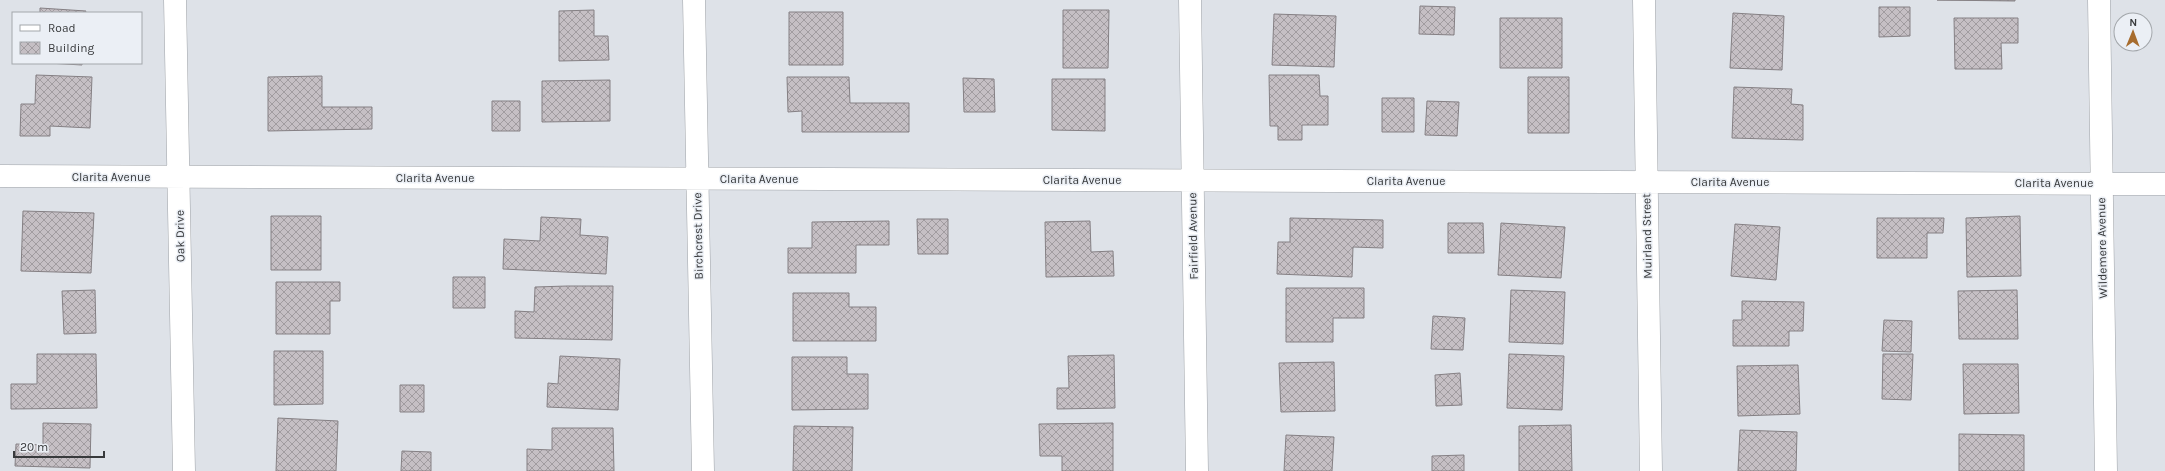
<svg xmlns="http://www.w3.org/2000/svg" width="2165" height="471" viewBox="0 0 2165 471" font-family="Karla,sans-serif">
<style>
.building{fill:url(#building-cross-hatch);stroke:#858084}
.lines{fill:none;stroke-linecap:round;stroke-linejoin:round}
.minor-casing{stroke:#9ea2a7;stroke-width:23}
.minor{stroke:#fff;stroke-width:22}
.labels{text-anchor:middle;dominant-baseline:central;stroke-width:3;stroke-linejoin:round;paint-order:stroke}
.street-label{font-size:12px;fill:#383a3c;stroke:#ebeff5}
</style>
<defs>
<pattern id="building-cross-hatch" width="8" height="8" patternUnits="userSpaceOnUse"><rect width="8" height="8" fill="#c5bfc4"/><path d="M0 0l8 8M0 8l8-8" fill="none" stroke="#a19ca0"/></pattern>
</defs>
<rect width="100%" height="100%" fill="#dee2e8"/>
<!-- building -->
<path class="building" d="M1937,0h78v1z
M1420,6l35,1 -1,28 -35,-1z
M1879,7h31v29l-31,1z
M40,8l46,3 -1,2h-45z
M594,10v26h14l1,24 -50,1v-50z
M1063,10h46l-1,58h-45z
M789,12h54v53h-54z
M1733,13l51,3 -2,54 -52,-2z
M1274,14l62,2 -2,51 -62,-2z
M1500,18h62v50h-62z
M1954,18h64v25h-17l1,26h-47z
M48,63h34v2z
M36,75l56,2 -2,51 -40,-2v10h-30l1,-32h14z
M1269,75h50l1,21h8v29h-26v15h-24v-14h-8z
M322,76v31h50v22l-104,2v-54z
M787,77h62l1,26h59v29h-107v-21l-14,1z
M1528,77h41v56h-41z
M963,78l31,1 1,33h-31z
M1052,79h53v52l-53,-1z
M610,80v41l-68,1v-41z
M1734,87l58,2 -1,15 12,1v35l-71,-2z
M1382,98h32v34h-32z
M492,101h28v30h-28z
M1427,101l32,1 -2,34 -32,-1z
M23,211l71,2 -3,60 -70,-2z
M271,216h50v54h-50z
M2020,216l1,60 -54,1 -1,-59z
M541,217l40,2 -1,16 28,2 -2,37 -103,-5 1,-30 36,2z
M1290,218l93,2v28l-30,-1 -1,30 -75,-3 1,-32h12z
M1877,218h67l-1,15h-16v25h-50z
M917,219h31v35h-30z
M889,221v24h-33v28h-68v-25h24v-26z
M1090,221l1,31 22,-1 1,25 -68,1 -1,-55z
M1448,223h35l1,30h-36z
M1501,223l64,4 -4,51 -63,-3z
M1735,224l45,3 -4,53 -45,-4z
M453,277h32v31h-32z
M276,282h64v19h-10v33h-54z
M567,286h46l-1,54 -97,-2v-27l19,1 1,-25z
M1286,288h78v30h-31v24h-47z
M95,290l1,43 -32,1 -2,-43z
M1511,290l54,2 -2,52 -54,-2z
M2017,290l1,49h-59l-1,-48z
M793,293h56v14h27v34h-83z
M1742,301l62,1 -1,29h-14v15h-56v-26h9z
M1433,316l32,2 -2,32 -32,-1z
M1884,320l28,1 -1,31 -29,-1z
M274,351h49v53l-49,1z
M37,354h59l1,54 -86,1v-25h26z
M1509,354l55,2 -2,54 -55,-2z
M1883,354h30l-2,46 -29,-1z
M1114,355l1,53 -58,1v-21h12l-1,-32z
M560,356l60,3 -2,51 -71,-3 1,-24 10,1z
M792,357h55v17h21v35l-76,1z
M1334,362l1,49 -54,1 -2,-49z
M1963,364h55l1,49 -55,1z
M1798,365l2,49 -62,2 -1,-50z
M1460,373l2,32 -26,1 -1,-31z
M400,385h24v27h-24z
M278,418l60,3 -2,50h-60z
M43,423l48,1 -1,44 -75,-2 1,-22 27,1z
M1113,423v48h-51v-15h-22l-1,-32z
M1571,425l1,46h-53v-45z
M794,426l59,1 -1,44h-59z
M552,428h61l1,43h-87v-22l25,1z
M1740,430l57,2 -1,39h-58z
M1959,434l65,1v36h-65z
M1286,435l48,2 -2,34h-48z
M402,451l29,1v19h-30z
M1464,455v16h-32v-15z"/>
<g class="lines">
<defs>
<path id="minor" d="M175,0l9,471
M694,0l9,471
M1190,0l7,471
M1644,0l7,471
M2099,0l7,471
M0,176l2165,8"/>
</defs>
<!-- minor casing -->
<use href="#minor" class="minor-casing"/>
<!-- minor -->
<use href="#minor" class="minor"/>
</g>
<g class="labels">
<!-- street labels -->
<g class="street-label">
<text x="111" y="177">Clarita Avenue</text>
<text x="435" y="178">Clarita Avenue</text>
<text x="759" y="179">Clarita Avenue</text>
<text x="1082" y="180">Clarita Avenue</text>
<text x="1406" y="181">Clarita Avenue</text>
<text x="1730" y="182">Clarita Avenue</text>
<text x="2054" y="183">Clarita Avenue</text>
<text transform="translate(180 236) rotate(-91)">Oak Drive</text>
<text transform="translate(698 236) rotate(-91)">Birchcrest Drive</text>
<text transform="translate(1193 236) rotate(-91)">Fairfield Avenue</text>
<text transform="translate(1647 236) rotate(-91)">Muirland Street</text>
<text transform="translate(2102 248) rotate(-91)">Wildemere Avenue</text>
</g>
</g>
<!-- legend -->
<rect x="12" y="12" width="130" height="52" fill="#ebeff5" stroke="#a3a7ab"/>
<rect x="20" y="25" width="20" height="6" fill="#ffffff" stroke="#a3a7ab"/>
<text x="48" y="32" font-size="12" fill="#383a3c">Road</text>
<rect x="20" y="42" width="20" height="12" fill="url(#building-cross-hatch)" stroke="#a3a7ab"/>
<text x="48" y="52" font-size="12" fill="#383a3c">Building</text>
<!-- north arrow -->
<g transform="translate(2133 32) rotate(1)"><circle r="19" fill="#ebeff5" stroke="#a3a7ab"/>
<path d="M0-3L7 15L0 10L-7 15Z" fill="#a76c2e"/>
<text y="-6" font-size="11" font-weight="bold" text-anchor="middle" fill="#383a3c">N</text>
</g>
<!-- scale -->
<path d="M14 451v6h90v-6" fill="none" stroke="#383a3c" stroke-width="2"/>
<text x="20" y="451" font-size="12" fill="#383a3c" stroke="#ebeff5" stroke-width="3" paint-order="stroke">20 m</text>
</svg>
